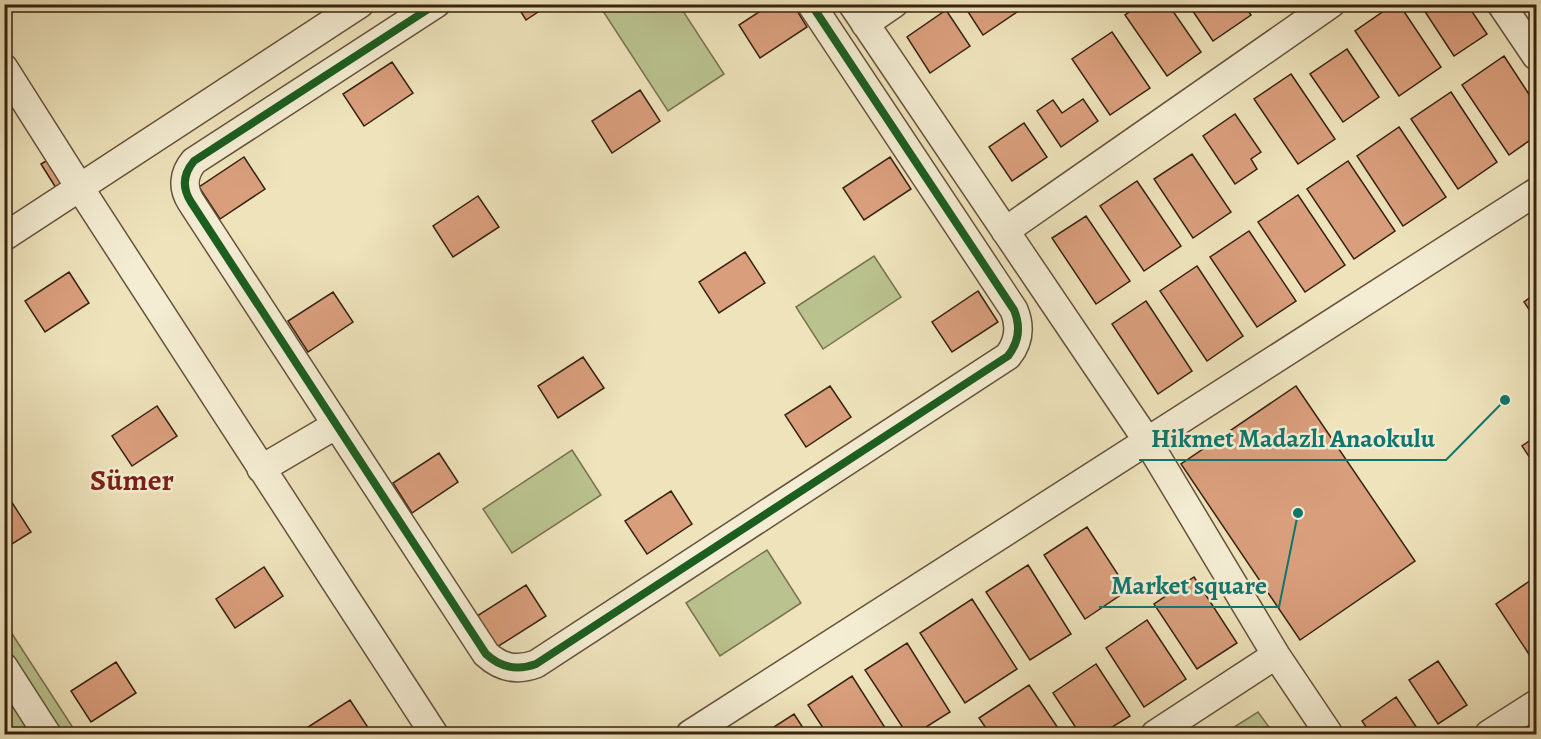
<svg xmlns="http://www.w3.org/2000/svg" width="1541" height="739" viewBox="0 0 1541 739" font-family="Alegreya,serif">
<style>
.green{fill:#bac38f;stroke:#797250;stroke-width:1.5}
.building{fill:#d99e7c;stroke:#382211;stroke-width:1.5}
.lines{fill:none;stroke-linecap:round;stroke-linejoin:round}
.street-casing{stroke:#66523c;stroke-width:30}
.street{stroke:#f4edd3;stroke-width:27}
.cycleway-casing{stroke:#f4edd3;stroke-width:11}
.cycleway{stroke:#1b5e20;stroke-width:8}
.labels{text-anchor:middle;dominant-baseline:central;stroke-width:5;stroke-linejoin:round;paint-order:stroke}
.district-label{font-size:30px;font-weight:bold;fill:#7a1f14;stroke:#f4edd3}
.leader{fill:none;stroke:#0f766e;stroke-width:2}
.callout-dot{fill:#0f766e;stroke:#f4edd3;stroke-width:2}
.callout-label{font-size:26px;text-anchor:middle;font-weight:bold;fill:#0f766e;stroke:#f4edd3;stroke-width:5;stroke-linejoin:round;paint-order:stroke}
</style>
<rect width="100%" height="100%" fill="#eee3bb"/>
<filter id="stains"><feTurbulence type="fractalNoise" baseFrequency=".00333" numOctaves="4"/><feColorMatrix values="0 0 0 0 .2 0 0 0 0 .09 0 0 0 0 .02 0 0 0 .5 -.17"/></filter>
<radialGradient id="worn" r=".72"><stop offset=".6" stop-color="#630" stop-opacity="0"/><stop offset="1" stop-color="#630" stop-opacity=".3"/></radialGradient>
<!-- green -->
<path class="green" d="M599,5h80l45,69 -56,37z
M874,256l27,41 -78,52 -27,-42z
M572,450l29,45 -89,58 -29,-44z
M767,550l34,53 -81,53 -34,-53z
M5,623l72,111h-72z
M1258,712l16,22h-51z"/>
<!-- building -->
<path class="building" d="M516,4h34l-24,16z
M771,4h22l14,23 -47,31 -21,-33z
M963,4h57l3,4 -40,27z
M1141,4h27l33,48 -34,24 -42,-61z
M1188,4h56l7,11 -38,26z
M1394,4h5l42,63 -42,29 -44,-65z
M1420,4h47l20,30 -33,22z
M946,10l24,36 -40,27 -23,-36z
M1112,32l38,56 -40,27 -38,-56z
M1347,49l32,48 -36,25 -33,-48z
M1504,56l32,49v31l-27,19 -47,-70z
M392,62l21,31 -49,33 -21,-32z
M1291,74l44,65 -37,25 -44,-65z
M640,90l20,31 -48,32 -20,-32z
M1451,92l46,70 -39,27 -47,-70z
M1083,99l15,22 -37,26 -24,-36 16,-11 9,13z
M1235,114l26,38 -10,7 6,10 -22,15 -32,-48z
M1024,123l23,34 -35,24 -23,-34z
M1399,127l47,70 -43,29 -46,-70z
M1192,154l39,58 -38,26 -39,-59z
M56,155l15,24 -15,9 -15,-24z
M244,157l21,32 -45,30 -21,-32z
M890,157l21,32 -47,31 -21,-32z
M1348,161l47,70 -41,28 -47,-70z
M1137,181l44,65 -37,25 -44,-65z
M1298,195l47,70 -40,27 -47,-70z
M478,196l21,31 -46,30 -20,-31z
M1086,216l44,65 -34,23 -44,-66z
M1249,231l47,70 -39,26 -47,-70z
M745,252l20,31 -46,30 -20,-31z
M1197,266l46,70 -36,25 -47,-70z
M69,272l20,31 -44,29 -20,-31z
M978,291l20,31 -46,30 -20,-30z
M333,292l20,30 -45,30 -20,-31z
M1536,293v27l-12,-18z
M1146,301l46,70 -34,23 -46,-70z
M583,357l21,31 -46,30 -20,-32z
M830,386l21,31 -45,30 -21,-32z
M1296,386l119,175 -115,79 -119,-176z
M157,406l20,30 -45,30 -20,-30z
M1536,436v31l-14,-21z
M439,453l19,29 -46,31 -19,-30z
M671,491l21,33 -45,30 -22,-33z
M11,501l20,31 -27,17v-43z
M1087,527l41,63 -43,29 -41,-64z
M1028,565l43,69 -41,26 -44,-68z
M264,567l19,29 -48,32 -19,-29z
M1194,577l43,66 -40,26 -43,-65z
M1534,578l2,5v82l-40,-61z
M526,585l20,31 -49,31 -20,-31z
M972,599l45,70 -52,34 -45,-70z
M1147,620l39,59 -42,28 -38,-59z
M907,643l43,69 -35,22h-8l-42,-64z
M1438,661l29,44 -29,19 -29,-44z
M116,662l20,31 -45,29 -20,-31z
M1096,664l34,52 -29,18h-21l-27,-41z
M852,676l37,58h-62l-19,-29z
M1029,685l33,49h-72l-11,-16z
M1396,697l25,37h-50l-9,-13z
M350,700l19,29 -7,5h-57l-3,-3z
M794,714l13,20h-44z"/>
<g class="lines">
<defs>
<path id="street" d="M436,4l-242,157c-11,13 -12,27 -3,41l295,452c15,14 31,17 50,10l472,-308c11,-14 13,-29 6,-46l-203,-306
M852,4l296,438 128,213 53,79
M1501,4l35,52
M865,24l29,-20
M4,68l76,120 354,546
M1005,231l326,-227
M4,237l356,-233
M261,469l75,-44
M4,667l43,67
M690,734l846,-542
M1155,734l121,-79
M1489,734l47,-30"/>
</defs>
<!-- street casing -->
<use href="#street" class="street-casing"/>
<!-- street -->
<use href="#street" class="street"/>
<defs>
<path id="cycleway" d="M436,4l-242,157c-11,13 -12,27 -3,41l295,452c15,14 31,17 50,10l472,-308c11,-14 13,-29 6,-46l-203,-306"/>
</defs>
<!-- cycleway casing -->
<use href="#cycleway" class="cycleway-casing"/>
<!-- cycleway -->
<use href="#cycleway" class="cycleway"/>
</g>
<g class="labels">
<!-- district labels -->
<g class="district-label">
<text x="132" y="480">Sümer</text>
</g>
</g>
<!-- callouts -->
<path class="leader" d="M1505 400L1446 460H1139M1298 513L1279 607H1099"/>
<g class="callout-dot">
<circle cx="1505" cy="400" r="6"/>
<circle cx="1298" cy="513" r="6"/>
</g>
<g class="callout-label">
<text x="1293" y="447">Hikmet Madazlı Anaokulu</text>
<text x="1189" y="594">Market square</text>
</g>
<!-- margin -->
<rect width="1541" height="739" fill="none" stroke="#eee3bb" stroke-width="24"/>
<rect x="6" y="6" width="1529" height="727" fill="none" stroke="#382211" stroke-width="3"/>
<rect x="12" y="12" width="1517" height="715" fill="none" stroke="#382211" stroke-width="1.5"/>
<rect width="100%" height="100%" filter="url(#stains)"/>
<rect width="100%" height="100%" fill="url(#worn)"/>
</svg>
